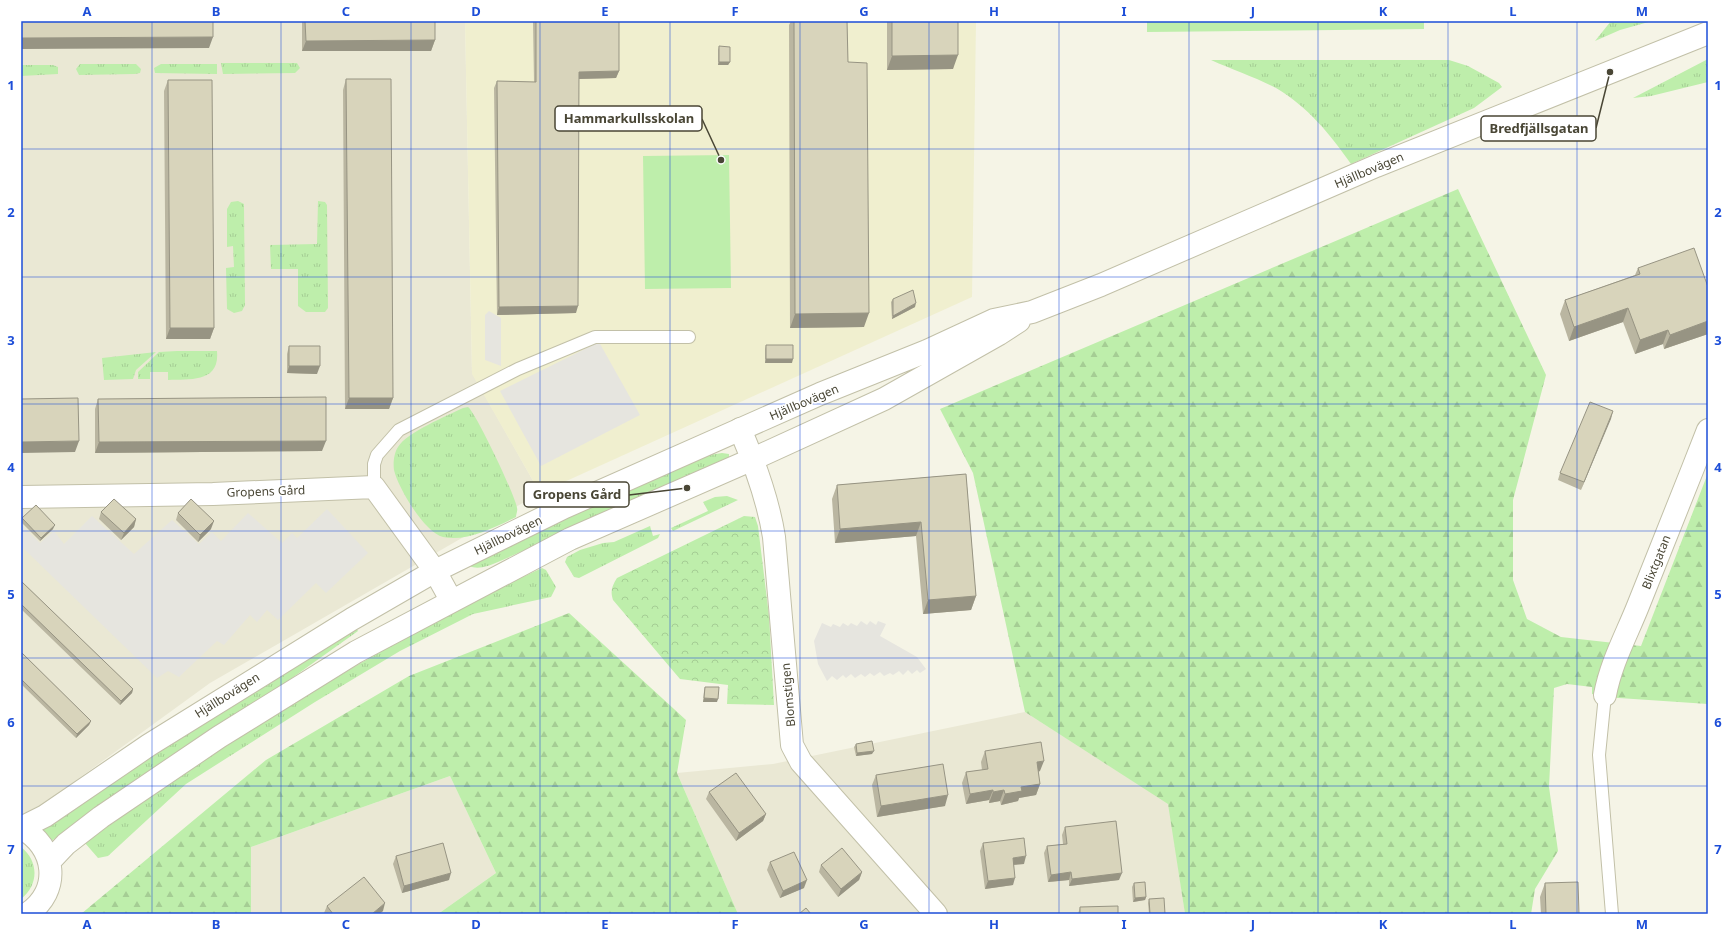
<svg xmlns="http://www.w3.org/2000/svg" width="1729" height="935" viewBox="0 0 1729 935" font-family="'Noto Sans',sans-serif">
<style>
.residential{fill:#eae8d4}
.education{fill:#f0efcf}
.grass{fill:url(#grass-tufts)}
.forest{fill:url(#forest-firs)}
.park{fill:url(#park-crowns)}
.garden{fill:#beeeab}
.parking{fill:#e6e5df}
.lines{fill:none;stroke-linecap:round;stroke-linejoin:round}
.service-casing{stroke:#c2c0a8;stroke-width:14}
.minor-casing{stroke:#c2c0a8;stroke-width:24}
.tertiary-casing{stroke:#c2c0a8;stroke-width:24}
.service{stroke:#fff;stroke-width:12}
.minor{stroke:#fff;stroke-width:22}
.tertiary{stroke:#fff;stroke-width:22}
.wall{fill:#bab6a1}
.shaded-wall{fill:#979483}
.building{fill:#d8d4bb;stroke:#979483}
.grid{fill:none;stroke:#1d4ed8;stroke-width:1;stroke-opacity:0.55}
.labels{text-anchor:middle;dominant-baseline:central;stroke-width:3;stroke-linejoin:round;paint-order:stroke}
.street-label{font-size:12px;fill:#494635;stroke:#fff}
.leader{fill:none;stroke:#494635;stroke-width:1.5}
.callout-dot{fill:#494635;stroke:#fff;stroke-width:1.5}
.callout{fill:#fff;stroke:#494635;stroke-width:1.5}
.callout-label{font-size:13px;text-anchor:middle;font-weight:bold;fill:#494635}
.neatline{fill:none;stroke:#1d4ed8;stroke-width:1.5}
.grid-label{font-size:13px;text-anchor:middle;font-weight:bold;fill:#1d4ed8}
</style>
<defs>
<pattern id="grass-tufts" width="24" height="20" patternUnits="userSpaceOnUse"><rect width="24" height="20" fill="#beeeab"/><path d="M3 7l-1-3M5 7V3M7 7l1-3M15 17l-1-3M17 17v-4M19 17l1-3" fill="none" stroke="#a5cd94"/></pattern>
<pattern id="forest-firs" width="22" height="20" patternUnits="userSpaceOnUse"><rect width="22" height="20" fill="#beeeab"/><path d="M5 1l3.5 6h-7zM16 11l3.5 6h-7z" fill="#a5cd94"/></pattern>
<pattern id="park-crowns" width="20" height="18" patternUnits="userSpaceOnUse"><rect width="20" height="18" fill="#beeeab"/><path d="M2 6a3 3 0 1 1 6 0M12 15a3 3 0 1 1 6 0" fill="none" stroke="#a5cd94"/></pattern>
</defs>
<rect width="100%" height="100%" fill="#f5f4e6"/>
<!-- residential -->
<path class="residential" d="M21,21h444l7,352 68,120 -330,190 -172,125 -17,6z
M1025,712l144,92 16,110h-447l-61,-141 96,-9z
M450,776l46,97 -58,41h-187v-67z"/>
<!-- education -->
<path class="education" d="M465,21h511l-4,276 -432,196 -68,-119z"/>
<!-- grass -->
<path class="grass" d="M1611,21h41l-32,9 -25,11z
M1708,59v23l-57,14 -18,2z
M1211,60h238l19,6 31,17 3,4 -28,21 -123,56c-20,-29 -44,-58 -75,-76 -21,-11 -43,-18 -65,-28z
M221,63h76l3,5 -5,5 -72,1z
M80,64h56l5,5 -1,4 -5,1 -56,1 -3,-6z
M161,64h56v10l-62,-1 -1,-5z
M21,65h32l5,2v7l-37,2z
M238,201l6,3v3l1,98 -3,6 -8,2 -7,-4 -1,-41 8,-1 -1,-21 -6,1v-38l4,-7z
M318,201l7,1 2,3 1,103 -3,4h-19l-8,-6v-37h-27l-1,-24 47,-1z
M177,351h40c3,32 -27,28 -49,29v-8h-18v7h-12v-7l21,-20z
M156,352l-20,18 -3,9 -29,1 -2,-22z
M468,407c7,4 48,90 49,101 1,2 -1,6 -1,9 -21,10 -49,25 -73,20 -18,-4 -45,-49 -49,-67 -1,-7 0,-17 4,-23 9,-15 49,-31 65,-39z
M722,453l7,1v5l-231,103c-9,4 -20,8 -29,4l126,-62 114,-49z
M727,496l11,4 -65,31 -2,-3 37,-17 -5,-9 12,-5z
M650,526l3,10 7,-2 -2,4 -79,40 -5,-1 -9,-15 2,-5 13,-7 23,-7 11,-1z
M542,568l4,2 10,17 -5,10 -78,17 -73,37 -85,51 -129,82 -78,72 -10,2 -13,-15c122,-90 251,-169 384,-240 25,-13 48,-23 73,-35z
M355,626l3,5 -73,52 -110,70 -125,89 -10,-13 68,-49z
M21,847c18,14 18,38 0,52z"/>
<!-- forest -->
<path class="forest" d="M1458,189l88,186 -33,125v80l14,39 34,18 80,9 67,-173v231l-104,-7 -12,-3v-7l-25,-3 -13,4 -5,99 9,64 -23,38 -4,25h-346l-17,-110 -143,-92 -52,-239 -33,-64z
M569,613l117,107 -9,53 61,141h-300l58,-41 -46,-97 -199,71v67h-170l185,-154 143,-84z"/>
<!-- park -->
<path class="park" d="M744,516l11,1 3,9 11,90 5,89 -47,-1 1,-19 -48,-6 -67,-79c-3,-9 -1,-14 4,-22z"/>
<!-- garden -->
<path class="garden" d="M1147,21h277v8l-277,3z
M729,155l2,133 -86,1 -2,-133z"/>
<!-- parking -->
<path class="parking" d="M489,311l12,7v48l-16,-6v-45z
M599,342l41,73 -99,51 -41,-75z
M327,509l41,44 -42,40 -10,-10 -38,37 -11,-10 -10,12 -7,-7 -26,30 -7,-4 -38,36 -11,-6 -11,7 -136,-132v-21l19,18 14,-12 10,13 28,-28 42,38 38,-34 27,24 13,-12 9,9 27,-28 34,30 10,-10 5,5z
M861,621l6,4 3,-4 6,4 2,-4 8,3 -6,12 37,21 9,12 -6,4 -3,-3 -5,4 -4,-4 -5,5 -4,-4 -6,4 -3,-2 -6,3 -4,-4 -6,4 -4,-3 -5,4 -4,-3 -6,4 -4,-4 -5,4 -3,-3 -6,5 -5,-4 -5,5 -9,-17 -4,-23 8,-18 9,4 2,-3 7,3 3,-4 5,3 3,-3 6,3z"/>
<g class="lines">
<defs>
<path id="service" d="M374,487v-23l3,-9 22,-25 119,-61 77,-32h94
M1605,695l-6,60 13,159"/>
<path id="minor" d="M740,429c15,35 28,70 34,108l18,208 9,17 135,152
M21,497l192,-3 161,-7 61,84 16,29
M1605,695c6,-32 21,-59 33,-89 23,-58 47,-117 70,-176"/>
<path id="tertiary" d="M21,828l24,-12 104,-71 203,-126 83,-48 130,-64 255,-113 107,-43 67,-31 38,-8 69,-27 275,-119 332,-133
M21,828c35,18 41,63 6,86
M49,862l17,-18 35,-27 118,-80 137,-85 214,-113 183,-80 131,-60 115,-65 20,-13"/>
</defs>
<!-- service casing -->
<use href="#service" class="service-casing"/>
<!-- minor casing -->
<use href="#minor" class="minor-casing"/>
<!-- tertiary casing -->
<use href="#tertiary" class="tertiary-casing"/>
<!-- service -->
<use href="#service" class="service"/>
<!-- minor -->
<use href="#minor" class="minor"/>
<!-- tertiary -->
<use href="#tertiary" class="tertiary"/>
</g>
<!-- wall -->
<path class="wall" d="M302,21h133v19l-4,11h-129z
M533,21h86v50l-3,7 -37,1 -3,234 -79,2 -3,-227 3,-7 37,1z
M791,21h56l1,41 16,265 -74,1 -1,-303z
M887,21h71l-5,48 -66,1z
M719,46l11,16 -2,3h-10v-15z
M346,79l47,319 -4,11h-44l-2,-319z
M168,80l46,248 -4,11h-44l-2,-248z
M1638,268l70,19v47l-44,15 -1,-5 -28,10 -12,-32 -54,19 -9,-27 5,-14 70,-25z
M893,299l22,8 -23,12 -1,-17z
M766,345l26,18h-27v-14z
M289,346l28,28 -30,-1v-19z
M98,399l224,52 -227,2v-44z
M1613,411l-32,79 -23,-10 2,-7z
M966,474l10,122 -5,14 -48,4 -7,-78 -81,7 -3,-44 5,-14z
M101,512l35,7 -2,8 -13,13 -22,-21z
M178,513l33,16 -13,13 -22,-22z
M22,518l31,11 -13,12 -19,-19z
M21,581l112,108 -1,4 -12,12 -99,-96z
M21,652l70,69 -2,4 -13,13 -55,-54z
M705,687l12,15h-14l1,-11z
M856,744l16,10 -16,2 -2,-9z
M985,751l55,20 -2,1 2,12 -4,11 -17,3 -1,3 -17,4 -1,-4 -11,2v-3l-23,4 -4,-21 4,-11 16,-2 -1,-8z
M876,775l69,31 -68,11 -5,-32z
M709,792l57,22 -3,7 -27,20 -30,-42z
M1065,827l54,53 -50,6v-6l-21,2 -4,-29 3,-7 16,-2 -1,-9z
M983,843l41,21 -10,1 -1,20 -28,4 -5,-38z
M396,856l53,24 -47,13 -9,-29z
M770,862l34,26 -24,10 -13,-28z
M821,865l41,7 -3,8 -21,17 -19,-25z
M1134,883l12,14 -1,3 -12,2 -1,-15z
M1545,883l34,31h-38l-1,-17z
M1149,899l16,15h-16l-1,-11z
M327,906l56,5 -4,3h-55v-1z
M1080,907l38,7h-40z"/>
<!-- shaded-wall -->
<path class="shaded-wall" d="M213,37l-4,11 -188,1v-11z
M435,40l-4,11h-129l4,-10z
M958,55l-5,14 -66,1 5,-14z
M719,62h11l-2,3h-10z
M619,71l-3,7 -39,1 2,-7z
M916,303l-1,4 -23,12 1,-3z
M578,306l-2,7 -79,2 2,-8z
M1628,308l-5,14 -54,19 5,-14z
M869,313l-5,14 -74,1 5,-14z
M1708,321v13l-44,15 6,-14z
M170,328h44l-4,11h-44z
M1668,330l-5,14 -28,10 5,-14z
M766,359h27l-1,4h-27z
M289,366h31l-3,8 -30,-1z
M349,398h44l-4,11h-44z
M1613,411l-2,8 -30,71 3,-8z
M79,441l-4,11 -54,1v-11z
M326,441l-4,10 -227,2 4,-11z
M136,519l-2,8 -13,13 3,-7z
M214,521l-3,8 -13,13 2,-7z
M921,522l-5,14 -81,7 5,-14z
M55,525l-2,4 -13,12 1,-3z
M976,596l-5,14 -48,4 5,-14z
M133,689l-1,4 -12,12 1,-4z
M704,698l14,1 -1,3h-14z
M91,721l-2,4 -13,13 1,-4z
M874,751l-2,3 -16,2 1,-3z
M1044,761l-4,10 -7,2 4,-11z
M1040,784l-4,11 -17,3 -1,3 -17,4 4,-11 16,-7z
M993,790l-4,10 -23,4 4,-10z
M1004,790l-4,11 -11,2 4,-11z
M948,795l-3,11 -68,11 4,-11z
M766,814l-3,7 -27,20 3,-8z
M1026,856l-2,8 -14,1 3,-7z
M862,872l-3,8 -21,17 3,-8z
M1071,872l-2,8 -21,2 3,-7z
M451,873l-2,7 -47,13 2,-7z
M1122,873l-3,7 -50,6 3,-7z
M1015,878l-2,7 -28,4 3,-8z
M807,880l-3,8 -24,10 3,-7z
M1146,897l-1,3 -12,2 2,-4z
M385,903l-2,8 -4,3h-7z"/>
<!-- building -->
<path class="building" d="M21,21h192v16l-192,1z
M305,21h130v19l-129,1z
M536,21h83v50l-40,1 -1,234 -79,1 -2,-226 39,1z
M794,21h53l1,41 19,1 2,250 -74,1z
M892,21h66v34l-66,1z
M719,46l11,1v15h-11z
M346,79h45l2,319h-44z
M168,80h44l2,248h-44z
M1694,248l14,39v34l-38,14 -2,-5 -28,10 -12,-32 -54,19 -9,-27 75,-26 -2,-6z
M913,290l3,13 -23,13v-17z
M766,345h27v14h-27z
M289,346h31v20h-31z
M326,397v44l-227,1 -1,-43z
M78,398l1,43 -58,1v-43z
M1590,402l23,9 -29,71 -24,-9z
M966,474l10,122 -48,4 -7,-78 -81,7 -3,-44z
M114,499l22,20 -12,14 -23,-21z
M191,499l23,22 -14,14 -22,-22z
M36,505l19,20 -14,13 -19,-20z
M21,581l112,108 -12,12 -100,-97z
M21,652l70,69 -14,13 -56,-55z
M705,687h14l-1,12 -14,-1z
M872,741l2,10 -17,2 -1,-9z
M1041,742l3,19 -7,1 3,22 -19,3 1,4 -17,3 -1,-4 -11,2v-2l-23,4 -4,-22 22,-3 -3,-18z
M943,764l5,31 -67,11 -5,-31z
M736,773l30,41 -27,19 -30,-41z
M1116,821l6,52 -50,6 -1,-7 -20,3 -4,-29 20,-2 -2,-17z
M1024,838l2,18 -13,2 2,20 -27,3 -5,-38z
M443,843l8,30 -47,13 -8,-30z
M842,848l20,24 -21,17 -20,-24z
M794,852l13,28 -24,11 -13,-29z
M364,877l21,26 -13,11h-39l-6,-8z
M1145,882l1,15 -11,1 -1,-15z
M1578,882l1,32h-33l-1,-31z
M1164,898l1,16h-15l-1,-15z
M1118,906v8h-38v-7z
M806,908l5,6h-12z"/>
<!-- grid -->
<path class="grid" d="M152,21v893M281,21v893M411,21v893M540,21v893M670,21v893M800,21v893M929,21v893M1059,21v893M1189,21v893M1318,21v893M1448,21v893M1577,21v893M21,149h1687M21,277h1687M21,404h1687M21,531h1687M21,658h1687M21,786h1687"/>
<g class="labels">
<!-- street labels -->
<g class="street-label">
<text transform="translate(1369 170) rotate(-23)">Hjällbovägen</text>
<text transform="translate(804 402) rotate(-23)">Hjällbovägen</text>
<text transform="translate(266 491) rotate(-2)">Gropens Gård</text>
<text transform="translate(508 535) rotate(-26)">Hjällbovägen</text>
<text transform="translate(1656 562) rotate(-68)">Blixtgatan</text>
<text transform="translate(227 695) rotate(-32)">Hjällbovägen</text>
<text transform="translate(788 695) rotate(-95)">Blomstigen</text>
</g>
</g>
<!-- callouts -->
<path class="leader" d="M721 160L702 119M1610 72L1596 128M687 488L629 495"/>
<g class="callout-dot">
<circle cx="721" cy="160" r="4"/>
<circle cx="1610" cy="72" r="4"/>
<circle cx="687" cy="488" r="4"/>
</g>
<g class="callout">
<rect x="555" y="106" width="147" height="25" rx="4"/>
<rect x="1481" y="116" width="115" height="25" rx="4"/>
<rect x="524" y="482" width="105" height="25" rx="4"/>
</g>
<g class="callout-label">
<text x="629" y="123">Hammarkullsskolan</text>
<text x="1539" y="133">Bredfjällsgatan</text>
<text x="577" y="499">Gropens Gård</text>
</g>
<!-- border -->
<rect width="1729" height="935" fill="none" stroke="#ffffff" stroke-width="44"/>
<rect x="22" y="22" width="1685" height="891" class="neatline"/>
<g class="grid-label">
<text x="87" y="16">A</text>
<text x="216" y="16">B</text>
<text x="346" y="16">C</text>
<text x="476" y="16">D</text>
<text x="605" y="16">E</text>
<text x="735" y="16">F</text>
<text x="864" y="16">G</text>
<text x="994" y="16">H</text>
<text x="1124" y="16">I</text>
<text x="1253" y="16">J</text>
<text x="1383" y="16">K</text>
<text x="1513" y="16">L</text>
<text x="1642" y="16">M</text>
<text x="11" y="90">1</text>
<text x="1718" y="90">1</text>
<text x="11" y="217">2</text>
<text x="1718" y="217">2</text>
<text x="11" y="345">3</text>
<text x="1718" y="345">3</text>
<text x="11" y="472">4</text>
<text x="1718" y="472">4</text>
<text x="11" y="599">5</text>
<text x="1718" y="599">5</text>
<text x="11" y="727">6</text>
<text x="1718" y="727">6</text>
<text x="11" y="854">7</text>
<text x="1718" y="854">7</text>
<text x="87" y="929">A</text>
<text x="216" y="929">B</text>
<text x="346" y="929">C</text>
<text x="476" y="929">D</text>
<text x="605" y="929">E</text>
<text x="735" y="929">F</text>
<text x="864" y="929">G</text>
<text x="994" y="929">H</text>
<text x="1124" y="929">I</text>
<text x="1253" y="929">J</text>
<text x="1383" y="929">K</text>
<text x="1513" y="929">L</text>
<text x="1642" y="929">M</text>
</g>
</svg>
